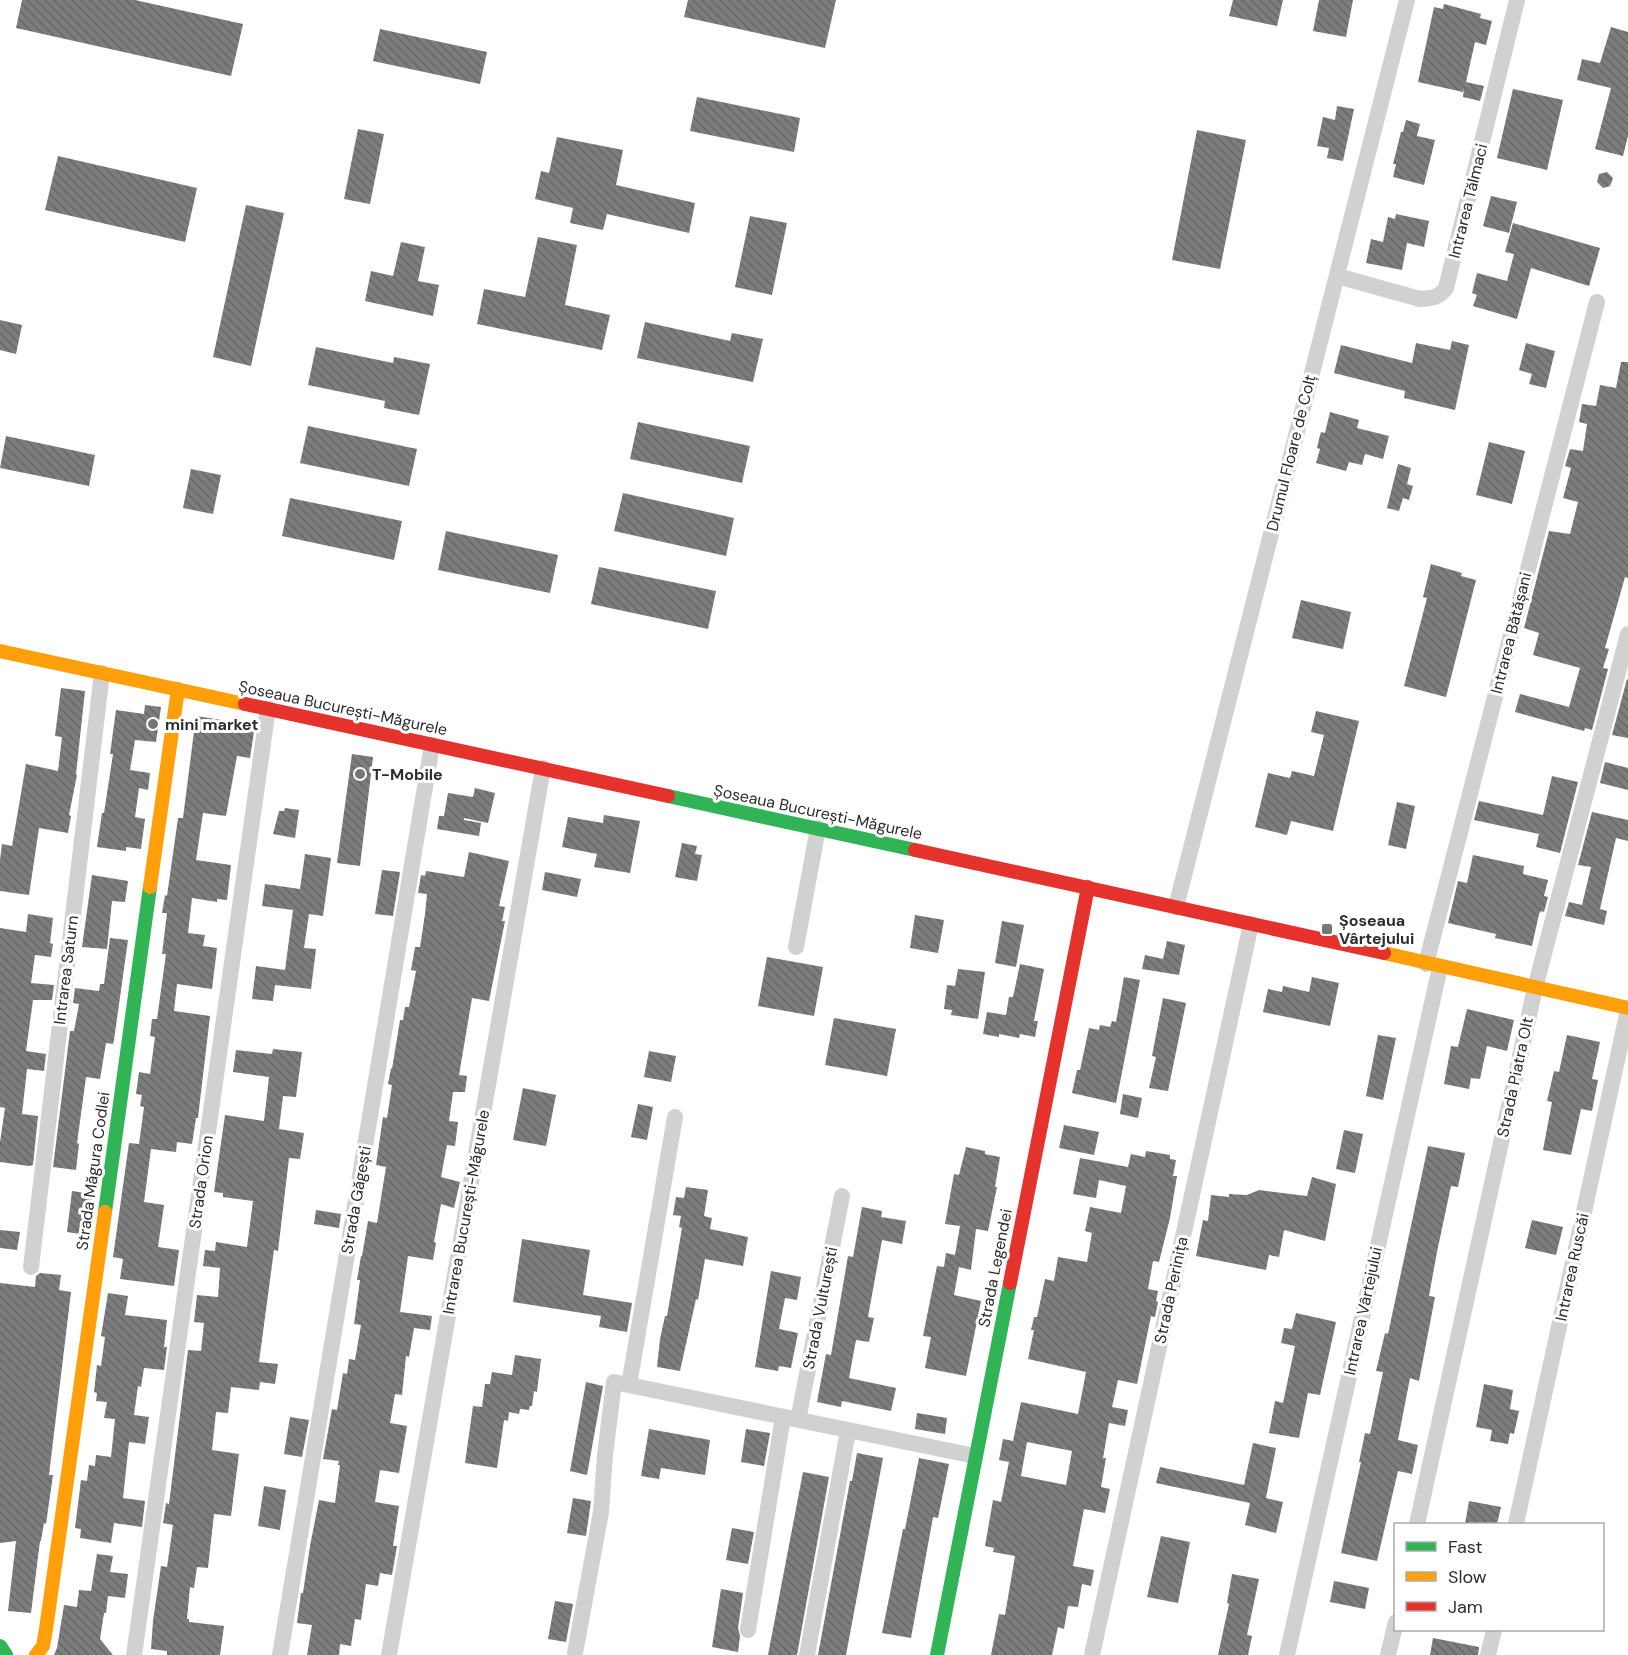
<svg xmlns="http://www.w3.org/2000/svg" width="1628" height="1655" viewBox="0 0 1628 1655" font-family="'DM Sans',sans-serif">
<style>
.building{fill:url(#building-back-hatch);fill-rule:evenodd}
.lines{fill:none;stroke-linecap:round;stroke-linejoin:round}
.street{stroke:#d1d1d1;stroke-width:16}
.fast{stroke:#30b455;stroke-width:14}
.slow{stroke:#ff9f0a;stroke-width:14}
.jam{stroke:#e5322d;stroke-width:14}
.poi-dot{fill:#767676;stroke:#fff;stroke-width:2}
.labels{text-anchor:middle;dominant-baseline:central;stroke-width:6;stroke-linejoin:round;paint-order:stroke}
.street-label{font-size:16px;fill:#2c2c2c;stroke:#fff}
.poi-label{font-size:16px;font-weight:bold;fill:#2c2c2c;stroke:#fff;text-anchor:start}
</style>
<defs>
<pattern id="building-back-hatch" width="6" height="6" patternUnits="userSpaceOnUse" patternTransform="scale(1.5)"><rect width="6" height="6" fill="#7d7d7d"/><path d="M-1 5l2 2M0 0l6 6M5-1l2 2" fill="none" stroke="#676767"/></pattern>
</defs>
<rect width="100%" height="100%" fill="#fff"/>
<!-- building -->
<path class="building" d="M22,0h113l108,24 -12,52 -215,-48z
M688,0h148l-11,48 -141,-31z
M1233,0h50l-6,26 -48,-10z
M1319,0h34l-7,37 -33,-6z
M1444,4l37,10 -1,4 12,3 -6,24 -11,-3 -9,40 18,4 -4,15 -17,-4 1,-9 -1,4 -45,-10 16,-75 9,2z
M1611,27l17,5v104l-5,20 -28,-7 16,-61 -34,-8 5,-21 18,4z
M380,29l107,23 -7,32 -107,-23z
M1513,89l50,11 -16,70 -50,-12z
M697,97l103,21 -6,34 -104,-21z
M1337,106l17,3 -11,52 -16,-3 2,-10 -12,-2 6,-29 12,3z
M1406,120l14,4 -3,12 18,4 -11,45 -31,-8 3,-13h-3l8,-32h2z
M358,129l26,5 -14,70 -26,-5z
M1197,130l49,10 -26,129 -48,-9z
M557,137l66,13 -7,35 79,18 -6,30 -82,-19 -4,16 -33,-7 3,-15 -38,-9 6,-28 8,2z
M58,156l139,32 -12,54 -140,-32z
M1607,172l6,6 -3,8 -7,2 -6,-6 2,-8z
M1491,196l26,6 -8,31 -26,-7z
M246,205l38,8 -33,153 -38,-9z
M1396,214l33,7 -5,26 -17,-4 -5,27 -36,-7 5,-24 12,3 5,-25 7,2z
M750,216l37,7 -15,72 -37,-8z
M1513,223l87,25 -11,38 -58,-18 -14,51 -44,-13 4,-11 -5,-2 5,-20 30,8 7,-27 -9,-2z
M538,237l39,8 -12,60 45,10 -8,35 -125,-26 7,-35 41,8z
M401,242l24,5 -7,34 21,4 -6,31 -68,-15 6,-30 22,5z
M0,320l22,5 -6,29 -16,-4z
M645,322l85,19 2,-8 31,6 -10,43 -116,-24z
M1452,341l17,4 -14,65 -51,-12 1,-7 -71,-18 7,-28 71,18 4,-20 34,7z
M1526,343l29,8 -9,37 -17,-4 3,-10 -13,-4z
M316,347l77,16 1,-6 36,7 -11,51 -35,-7 1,-7 -77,-16z
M1621,362h7v216l-3,-1 -20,71 4,1 -6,19 5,1 -16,61 -7,-2 -1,3 -69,-19 5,-18 49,13 11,-39 -47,-13 6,-22 -15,-5 25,-97 21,3 8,-32 -15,-4 8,-30 -6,-2 5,-17 13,2 4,-27 -8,-2 3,-18 14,2 4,-21 16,3z
M1330,412l29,8 -2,8 32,8 -6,23 -18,-5 -3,11 -13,-3 -3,9 -30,-8 4,-14 -3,-1 2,-9 2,-7 4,1z
M638,422l112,24 -8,37 -112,-24z
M308,426l109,23 -8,37 -109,-23z
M6,436l89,19 -6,31 -89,-18z
M1489,442l36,9 -13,53 -36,-9z
M1398,464l13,4 -4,16 6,2 -4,14 -6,-2 -4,13 -12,-3z
M191,469l30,6 -8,39 -30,-6z
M623,493l111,25 -8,38 -112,-25z
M290,498l112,23 -8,39 -112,-24z
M446,531l112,24 -8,38 -112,-23z
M1431,564l31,9 -1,3 15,4 -30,117 -42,-11 23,-88 -4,-1z
M599,567l117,24 -8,38 -117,-25z
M1301,600l50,12 -8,37 -51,-11z
M1627,679l1,1v58l-16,-3z
M61,688l24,3 -9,83 1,1 -8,40 2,1 -3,17 -29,-5 -10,67 -29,-4v-31l2,-16 10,2 14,-82 32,7 4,-34 -7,-1z
M145,705l16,2 -5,35 -21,-2 -5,30 20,3 -2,17 -9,-2 -4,29 10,2 -4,30 -15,-2v4l-29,-4 5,-34h2l9,-59h-3l6,-44 28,4z
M1316,711l43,10 -26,110 -42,-10 -4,14 -32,-8 13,-54 22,5 2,-7 22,5 10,-41 -13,-3z
M196,716l59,9 -5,33 -13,-2 -11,60 -23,-3 -7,47 35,5 -4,35 -10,-1v3l-25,-4 -4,35 17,2 -2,11 14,2 -5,41 -35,-5 -3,27 36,5 -11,93 -1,9h-2l-4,26 -15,-2 -1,10 -25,-3 -7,53 20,3 -6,42 21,3 -5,36 -54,-7 3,-20 -10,-2 16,-114 10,1 5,-37 -4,-1 2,-11 -6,-1 3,-22 11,2 5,-37 -5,-1 2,-17h5l9,-65h-4l5,-41h-5l3,-18 2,1 11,-78h5z
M352,754l21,3 -13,109 -23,-3z
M1605,762l23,6v22l-28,-7z
M1552,776l26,6 -18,71 -24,-6 3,-13 -65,-14 5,-19 64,14z
M475,788l20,5 -7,30 -24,-5v2l17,3 -2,13 -42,-7 2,-13h5l4,-23 25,4z
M1397,802l18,4 -9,43 -18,-4z
M285,808l14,2 -4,28 -22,-4 6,-23h5z
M1592,812l36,8v21l-12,-3 -16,71 7,2 -3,14 -39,-9 4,-14 13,3 9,-38 -13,-2z
M604,815l36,6 -10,52 -36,-6 3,-13 -35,-7 6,-30 35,6z
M682,843l15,3 -2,8 7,1 -5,26 -22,-4z
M469,852l40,9 -10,45 6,1 -3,14h3l-16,80 -17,-3 -13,77 8,1 -2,16h-12l-4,29 9,1 -3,24 -8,-1 -6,32 19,5 -6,26 -13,-4 -7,38 2,1 -3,17 -25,-4 -8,56 32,4 -2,14 -16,-2 -5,29 -3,-1 -4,39 -7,-1 -5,29 17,3 -8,47 -19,-3 -5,32 24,4 -6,40h4l-5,29 -12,-2 -2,13 -12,-2 -5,36 -6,-1 -4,27 -11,-2 -1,11h-32l5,-30 -15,-2 4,-30h2l7,-47 9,-46 16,3 5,-38h-2l1,-4 -16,-2 9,-50 5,1 6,-37 4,1 2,-15 6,1 6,-35 -7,-1 6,-44h-3l4,-24h1l6,-35 9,2 9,-56 -10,-2 7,-48 4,1 5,-33 -4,-1 3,-16 1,1 8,-49h3l2,-13h4l7,-36 -5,-1 4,-23h5l5,-33 2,-20 -9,-1 3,-18 4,1 1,-5 38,6z
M305,854l26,4 -8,58 -14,-2 -5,34 12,1 -5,40 -36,-4 -2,16 -21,-2 4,-33 29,4 8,-60 -31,-4 3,-22 35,5z
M1473,855l51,11 -1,8 25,6 -4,16 4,1 -4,15 -3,-1 -2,3 -7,32 -37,-8 1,-4 -48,-11 10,-42 9,2z
M382,870l18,2 -7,44 -18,-2z
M545,872l36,7 -4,18 -35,-7z
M92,875l36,6 -3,21 -13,-1 -5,48 -25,-2z
M28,914l25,4 -3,25 3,1 -2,13 -16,-2 -4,28 23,2 -2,15h-19l-7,51 20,3 -2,17 -17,-2 -5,45 16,2 -5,49 -4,1 -29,-4v-20l5,-34 -5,-1v-179l26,4z
M915,915l29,5 -6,33 -28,-5z
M1002,921l22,4 -8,42 -21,-4z
M110,938l18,2 -14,100 -1,4 -7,-1 -6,36 -14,-2 -9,66 2,1 -3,26 -23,-3 17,-136h4l5,-27 -6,-1 2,-15 24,3 1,-7h4z
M1167,941l18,4 -6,30 -37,-6 3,-14 18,4z
M767,957l56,10 -9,49 -56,-10z
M1020,964l24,5 -10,52h4l-3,16 -15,-3 -1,4 -20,-4v3l-16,-3 4,-22 19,3 3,-18h4z
M958,969l27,3 -7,47 -27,-4 1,-5 -8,-1 3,-24 8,1z
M1124,977l16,3 -24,123 -44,-10 5,-23h3l9,-42 10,2 1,-5 10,2 2,-6 4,1z
M1312,977l27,6 -9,43 -67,-14 5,-23 14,3 1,-6 26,6z
M1163,998l23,5 -18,88 -19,-3 7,-31 -4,-1z
M1467,1009l47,11 -7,31 -20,-5 -7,33 -9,-1 -2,11 -25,-5 7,-38 7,1z
M834,1018l62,11 -9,47 -62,-11z
M1378,1035l18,3 -13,62 -17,-4z
M1567,1035l33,7 -8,37 6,1 -6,31 -11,-2 -10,46 -28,-5 9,-48 -5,-1 7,-30 5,1z
M273,1049l29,3 -6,45 -13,-1 -4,33 25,4 -4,26 -11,-1 -11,93 -4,-1 -15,112 19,2 -3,20 -15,-2 -1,8 -28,-3 -3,26 -12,-1 -4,38 27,4 -8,62 -17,-2 -6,54 -11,-1 -3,21 -4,-1 -3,32h2v3l35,4 -4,29h-53v-4l-16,-2 2,-28 8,-55 6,1 6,-42 -10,-2 3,-20 3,1 19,-154 13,1 3,-28 -10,-1 3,-27 21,2 2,-29 -17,-2 2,-16 10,1 1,-9 31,5 6,-46 -30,-4v-4l-9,-1 11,-77 39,6 5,-44 -36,-5 3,-22 36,4z
M649,1051l27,5 -5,26 -27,-5z
M523,1088l33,7 -10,51 -33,-6z
M1123,1094l19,4 -4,20 -18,-4z
M638,1104l15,3 -6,33 -16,-3z
M1064,1125l35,7 -5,23 -35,-7z
M1344,1130l19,4 -8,39 -19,-4z
M1428,1146l37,7 -7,34 -7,-1 -14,66 -8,44 6,1 -16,84 -9,-3 -12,62 20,5 -6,29 -14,-3 -21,90 -36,-8 20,-91h-2l6,-29 5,1 13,-62 -7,-1 9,-38 3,1z
M966,1147l19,4v3l15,3 -5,30h2l-9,44 -12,-2 -5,41 -12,-3 -5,28 27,6 -15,75 -41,-8 6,-31 -8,-1 14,-70 7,1 2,-14 9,2 5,-29 -15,-2 9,-50 5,1z
M1146,1151l24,4v4l6,1 -3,16h4l-7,42 -11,44 -6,-1 -5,28 10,2 -2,10 2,1 -3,15 -4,-1 -14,68 -19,-4 -6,27 16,3 -3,16 -16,-3 -6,35h3l-5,29 9,2 -5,24 -21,-4 -11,57 21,4 -3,16 -9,-2 -4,23 -10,-1 -4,23 -6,-2 -6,28h-61l8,-41 6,1 10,-59 -22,-4 1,-4 -9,-2 8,-46 8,2 8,-40 -10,-2 4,-21 10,2 8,-39 57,12 8,-42 -58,-13 6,-29h-3l3,-13h3l8,-38 9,2 4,-24 29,5 5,-29 -7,-2 5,-24 31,6 5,-27 -27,-6 -3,18 -23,-4 7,-36 48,9 3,-13 14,3zM1027,1442l45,9 -6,34 -45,-9z
M1312,1177l24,7 -11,57 -41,-11 -5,27 -10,-2 -3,15 -70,-14 7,-36 5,1 3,-26 18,2v-3l18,1 12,-5 48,6z
M686,1187l22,3 -4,26 8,2 -2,11 38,8 -5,29 -38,-7 -7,41 -2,-1 -16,72 -23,-4 3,-28 5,-23h2l15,-88 -3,-1 2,-11 -8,-1 3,-18 8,1z
M72,1191l21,3 -6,41 -20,-3z
M862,1207l20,4 -1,6 25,4 -4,23 -20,-4 -14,77 6,1 -5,24 -13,-2 -7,38 47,10 -5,23 -49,-10 -1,6 -24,-5 9,-48 5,1 17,-99 5,1z
M316,1210l25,4 -2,14 -25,-4z
M1532,1220l31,7 -7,28 -31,-7z
M0,1230l20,2 -3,18 -17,-2z
M522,1239l68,11 -7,45 49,8 -5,29 -28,-5 2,-11 -88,-14z
M771,1271l30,6 -4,23 -12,-2 -6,31 19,4 -7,35 -12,-2 -1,5 -23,-4z
M40,1273l21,2 -2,15 12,2 -22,183h4l-7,49 -2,-1 -3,18h-1l-9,72 -23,-2 8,-70 -16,2v-260l35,4 1,-11z
M108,1293l20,3 -3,19 42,5 -3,27h3l-3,23 -20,-2 -3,19 -3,-1 -4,29 15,2 -4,27 -16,-2 -6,56 22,3 -3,26 -28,-4 -3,20 -31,-5 1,-9 -6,-1 6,-48 6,1 2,-16 6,1 1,-11 15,2 4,-38 -11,-1 3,-16 -11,-1 1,-8 -3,-1 3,-27 4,1 4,-29 -4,-1z
M1296,1313l40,9 -16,73 -12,-2 -9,45 -30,-5 6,-32 8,2 12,-57 -14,-3 3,-15 8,1z
M515,1355l26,4 -4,33 -3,-1 -2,15h-2l-1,4 -9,-1 -1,5 -10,-2 -1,9 -4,-1 -7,48 -32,-5 8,-57 9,1 3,-23h5l2,-12 20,3z
M586,1382l17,4 -16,89 -17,-4z
M1484,1384l29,6 -3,19 9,2 -5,23 -4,-1 -2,11 -18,-3 2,-11 -16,-3z
M917,1413l30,5 -2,16 -30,-5z
M290,1417l19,3 -7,37 -18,-3z
M649,1429l61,11 -5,35 -44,-7 -2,11 -18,-3z
M746,1429l24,4 -6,33 -23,-4z
M1253,1443l23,5 -10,50 17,4 -7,31 -31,-8 5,-22 -94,-20 4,-16 84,18z
M857,1453l26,5 -37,197h-28l32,-174h2z
M919,1458l30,6 -11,54 -5,-1 -22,121 -29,-5 21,-104h2z
M803,1472l26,5 -32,178h-29z
M264,1486l22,4 -6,40 -22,-4z
M573,1498l18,3 -5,35 -19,-3z
M1469,1501l32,6 -4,17h-32z
M732,1528l22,4 -6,32 -22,-4z
M1161,1536l29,6 -12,61 -31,-6z
M97,1554l16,2 -3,16 18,2 -3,24 -17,-2 -2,17h-2l-4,26 13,16h-59l3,-7 7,-43 13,2 2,-17 12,1z
M1232,1574l27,5 -12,56 5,1 -4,19h-30l11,-51 -2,-1z
M1334,1581l35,7 -4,21 -35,-7z
M721,1589l22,4 -5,35 2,8 -2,16 -26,-5z
M555,1601l18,3 -7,38 -18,-3z
M1433,1638l46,9 -1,8h-48z"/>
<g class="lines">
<!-- street -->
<path class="street" d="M1337,276l83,23c12,-1 19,-1 26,-11l71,-288
M1176,907l231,-907
M796,947l22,-119
M1426,964l171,-662
M31,1267l71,-594
M629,1385l46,-268
M798,1420l44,-224
M1417,1524l118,-536 93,-354
M1516,1524l112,-514
M748,1630l35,-213
M575,1653l26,-141 4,-57 9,-73 361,74
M134,1655l134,-947
M280,1655l152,-910
M389,1655l154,-887
M807,1655l41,-224
M1092,1655l159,-731
M1287,1655l153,-688
M1388,1655l8,-33
M1488,1655l6,-25"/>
<!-- fast -->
<path class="fast" d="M668,796l247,54
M105,1212l45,-325
M0,1646l6,9
M937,1655l73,-372"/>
<!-- slow -->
<path class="slow" d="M0,651l245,53
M150,887l28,-198
M1384,953l244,55
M36,1655l7,-9 3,-17 59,-417"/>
<!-- jam -->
<path class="jam" d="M245,704l423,92
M915,850l469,103
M1010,1283l78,-396"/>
</g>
<!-- markers -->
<g class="poi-dot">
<circle cx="153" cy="724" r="6"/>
<circle cx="360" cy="774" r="6"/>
<rect x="1321" y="923" width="12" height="12" rx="3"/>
</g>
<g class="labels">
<!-- street labels -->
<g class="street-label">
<text transform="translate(1468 201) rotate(-76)">Intrarea Tălmaci</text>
<text transform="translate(1291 453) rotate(-76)">Drumul Floare de Colț</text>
<text transform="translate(1511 633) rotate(-76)">Intrarea Bătășani</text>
<text transform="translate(343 708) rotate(12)">Șoseaua București-Măgurele</text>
<text transform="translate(818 812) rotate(12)">Șoseaua București-Măgurele</text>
<text transform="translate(66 970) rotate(-83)">Intrarea Saturn</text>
<text transform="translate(1515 1077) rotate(-78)">Strada Piatra Olt</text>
<text transform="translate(93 1171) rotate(-82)">Strada Măgura Codlei</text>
<text transform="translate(201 1182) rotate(-82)">Strada Orion</text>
<text transform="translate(356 1200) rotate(-80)">Strada Găgești</text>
<text transform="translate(466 1212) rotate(-80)">Intrarea București-Măgurele</text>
<text transform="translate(1572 1267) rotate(-78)">Intrarea Ruscăi</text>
<text transform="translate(995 1268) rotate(-79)">Strada Legendei</text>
<text transform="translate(1171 1290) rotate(-78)">Strada Perinița</text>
<text transform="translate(820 1308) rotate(-79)">Strada Vulturești</text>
<text transform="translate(1363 1311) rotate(-78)">Intrarea Vârtejului</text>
</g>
<!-- poi labels -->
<g class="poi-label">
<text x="165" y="724">mini market</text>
<text x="372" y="774">T-Mobile</text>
<text x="1339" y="920">Șoseaua<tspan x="1339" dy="18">Vârtejului</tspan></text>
</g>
</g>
<!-- legend -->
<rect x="1394" y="1523" width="210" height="108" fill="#ffffff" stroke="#ababab" stroke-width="1.5"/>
<rect x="1406" y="1542" width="30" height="9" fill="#30b455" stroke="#ababab" stroke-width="1.5"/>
<text x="1448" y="1553" font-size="18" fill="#2c2c2c">Fast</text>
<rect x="1406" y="1572" width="30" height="9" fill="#ff9f0a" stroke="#ababab" stroke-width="1.5"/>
<text x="1448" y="1583" font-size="18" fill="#2c2c2c">Slow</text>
<rect x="1406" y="1602" width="30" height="9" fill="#e5322d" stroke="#ababab" stroke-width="1.5"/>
<text x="1448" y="1613" font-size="18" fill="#2c2c2c">Jam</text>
</svg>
